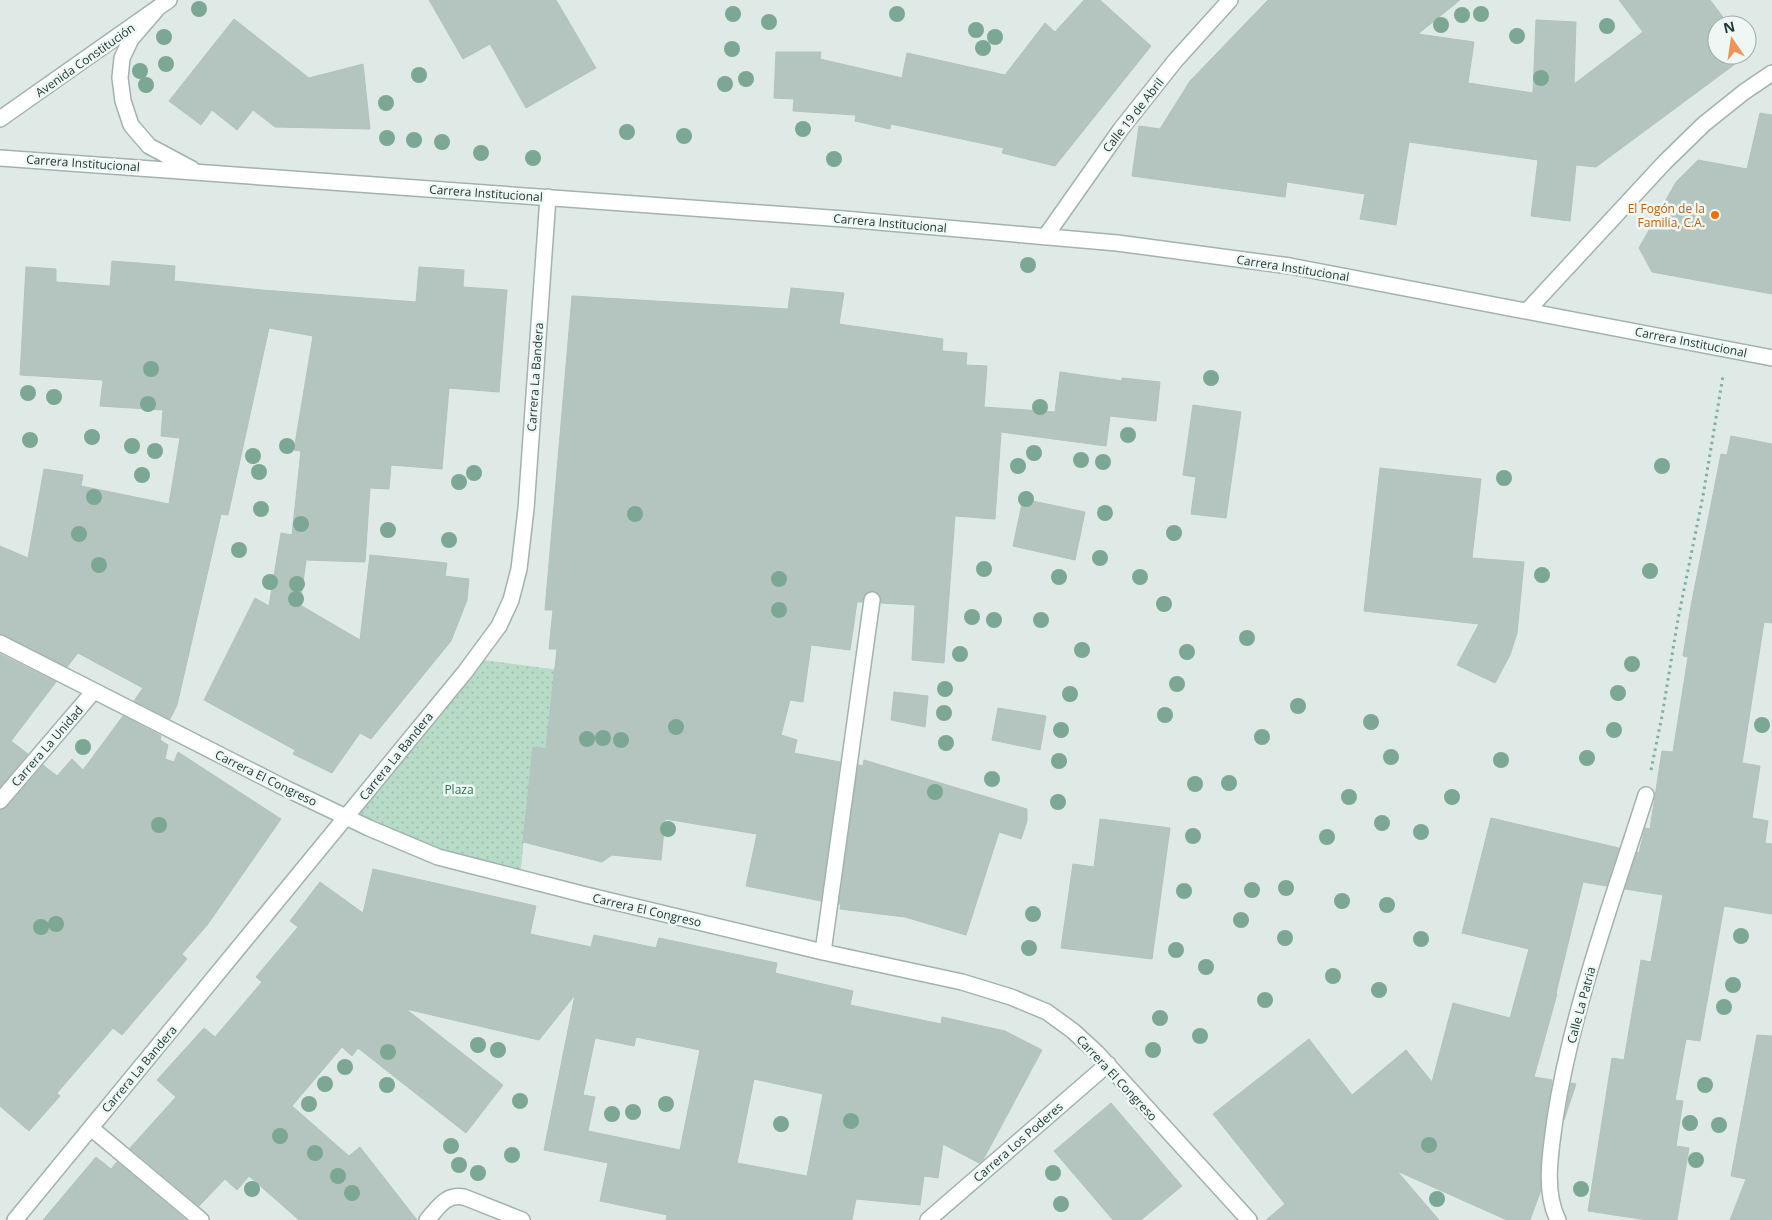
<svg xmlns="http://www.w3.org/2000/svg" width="1772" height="1220" viewBox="0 0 1772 1220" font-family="'Open Sans',sans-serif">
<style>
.grass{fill:url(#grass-dots)}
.building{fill:#b4c5c0;stroke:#b1c3bf;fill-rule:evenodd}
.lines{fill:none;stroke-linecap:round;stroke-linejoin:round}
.minor-casing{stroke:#a2b2af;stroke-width:18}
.path{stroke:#7faea6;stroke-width:3;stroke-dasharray:2.5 4;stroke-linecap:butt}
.minor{stroke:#fff;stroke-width:15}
.tree{fill:#7ba794}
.food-dot{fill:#e8710a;stroke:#eff7f4;stroke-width:2}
.labels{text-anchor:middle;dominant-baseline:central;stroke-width:5;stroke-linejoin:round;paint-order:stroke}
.street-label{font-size:12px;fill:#203a37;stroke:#eff7f4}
.food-label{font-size:12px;fill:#c56008;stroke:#eff7f4;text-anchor:end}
.park-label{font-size:12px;fill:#2a7050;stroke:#eff7f4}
</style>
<defs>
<pattern id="grass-dots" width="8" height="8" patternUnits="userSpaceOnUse" patternTransform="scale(1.25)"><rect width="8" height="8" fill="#b7dbc6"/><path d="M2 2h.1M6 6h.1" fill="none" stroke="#9dbdab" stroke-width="1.8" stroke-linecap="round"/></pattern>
</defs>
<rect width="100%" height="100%" fill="#dfeae7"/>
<!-- grass -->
<path class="grass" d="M475,659l92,12 -13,10 -3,21 8,48 -26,-2 -13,130 -174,-61z"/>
<!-- building -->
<path class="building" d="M429,0h127l40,68 -70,40 -36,-64 -27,15z
M1084,0h16l51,46 -96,120 -53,-13 2,-5 -113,-24 -1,5 -35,-8 1,-6 -63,-4 1,-12 -20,-1 2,-46h45l-1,7 82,19 5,-25 98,22 40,-52 10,9z
M1268,0h192l-42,34 56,8 -6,41 65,10 3,-73 40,2 -2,62 69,-52 -24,-32h91l19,25h-12v30h30v-5l3,3 -154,114 -20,-2 -6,56 -39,-5 7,-56 -129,-18 -13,83 -36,-6 5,-25 -78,-12 -2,15 -153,-21 7,-50 21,3 30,-48z
M234,19l75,59 54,-14 7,65 -95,-2 -22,-17 -16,20 -25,-20 -11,15 -32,-24z
M1760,113l12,2v179l-120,-22 -13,-24 37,-66 22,-22 49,9z
M112,261l63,5 -1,15 88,9 154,12 3,-35 45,3 -1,17 44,3 -8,102 -50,-4 -7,81 -51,-4 -2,24 -19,-1 -5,74 -59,-2 -6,45 60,35 10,-85 77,8 -2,13 24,3 -2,21 -16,41 -80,98 -11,-6 -28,40 -39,-19 2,-4 -91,-50 51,-102 14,8 12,-73 11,2 9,-84 -7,-1 19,-114 -44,-8 -41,187 -7,-1 -44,191 -7,14 -36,-18 9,-13 -65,-35 -11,14 -67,-33v-88l28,12 16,-89 39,6 -2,11 88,18 11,-66 -19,-2 2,-26 -63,-4 3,-26 -83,-5 6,-108 30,2v13l54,4z
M791,288l53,5 -5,31 104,15 -1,12 25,2 -1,12 21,1 -3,41 71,5 5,-40 62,9v-3l38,4 -4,39 -46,-5 -4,30 -105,-14 -6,87 -40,-3 -11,147 -32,-3 3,-55 -34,-2 -1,-7 -7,-5 -8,3 -3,8h-5l-7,48 -39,-5 -8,57 -13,-2 -9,35 16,5 -3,13 46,9 -19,139 -75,-15 11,-52 -92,-15 -4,41 -49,-5 -10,7 -79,-20 10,-95 13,2 11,-100h-8l4,-39h-8l27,-314 216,13z
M1193,405l48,7 -15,106 -35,-4 5,-37 -13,-2z
M1731,436l41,8v179l-8,-1 -22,141 18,3 -8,52 16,3 -3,22 7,1v70l-48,-8 -24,135 -14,-2 -11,61 8,1 -7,45 13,2 -12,72h-30l-59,-9 24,-153 12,2 17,-100 10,2 12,-67 -38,-6 12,-37 2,1 6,-25 5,1 12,-78 11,1 15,-95 -5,-1 8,-50 30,-152 6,1z
M1380,468l101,11 -9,79 52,4 -7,71 -7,22 -15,28 -38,-18 22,-41 -115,-13z
M1023,499l62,13 -10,48 -62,-14z
M0,654l56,28 -45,59 17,13 -28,33z
M894,692l34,4 -3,31 -34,-7z
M998,708l48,8 -6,34 -48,-10z
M123,716l38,20 -1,4 8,5 -3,14 9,3 4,-10 103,67 -73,105 -26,30 5,5 -65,76 -9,-7 -56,65 3,3 -31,35 -29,-25v-296l7,-3 36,-42 14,11 15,-17 11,11z
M864,760l163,49v12l-6,18 -22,-7 -33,103 -61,-18 -65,-8 1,-5h-2l19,-139 5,1z
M1491,818l128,30 -12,38 -24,-4 -27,111 1,1 -23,83 18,3 -11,76v34l-11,30h-23l-110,-49 42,49h-173l19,-16 -72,-90 96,-75 43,56 54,-45 26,32 21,-79 57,15 19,-69 -67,-16z
M1100,819l70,9 -18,131 -91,-11 12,-84 21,3z
M373,869l163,37 -6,28 61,13 3,-12 62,13 3,-10 118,25 -2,10 78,18 -3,14 91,19 1,-7 63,14 37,19 -59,110 -4,3 -36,-19 -5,34 -14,-2 -4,29 -64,-6 -4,21h-186l1,-5 -67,-14 8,-38 -64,-13 31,-155 -36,45 -133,-31 97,76 -37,48 -108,-85 -6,8 -10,-9 -50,59 57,50 11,-9 57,73h-118l-50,-44 -12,14 -12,-11 -26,27 -69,-58 46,-51 -19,-17 47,-52 11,9 47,-55 -6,-5 42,-50 -8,-6 30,-39 43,31zM636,1037l64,13 -20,100 -92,-19 7,-34 -12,-2 12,-57 39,8zM754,1079l69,15 -16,82 -70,-13z
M1757,1035l15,1v184h-42l16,-41 -15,-3z
M1571,1083l5,1 -12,36z
M1111,1103l71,83 -41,34h-28l-59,-69z
M96,1157l15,12 6,-7 69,58h-143z"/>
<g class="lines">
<defs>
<path id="minor" d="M156,10l-25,29 -9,19 -2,20 3,23 8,24 18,21 43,23
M0,119l169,-119
M0,158l844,61 273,24 173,23 482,92
M1045,237l76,-108 54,-68 55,-61
M1527,311l138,-149 39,-38 40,-32 28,-19
M0,643l287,146 82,39 69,29 148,38 237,57 139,30 49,15 36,15 26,19 24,22 152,167
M0,801l94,-110
M823,952l49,-352
M91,1128l110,92
M15,1220l450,-548 34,-46 12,-26 8,-31 7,-60 22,-312
M427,1220c12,-13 18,-26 37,-23l58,23
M928,1220l180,-156
M1558,1220c-15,-30 -7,-69 -3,-101 17,-110 57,-217 91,-324"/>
</defs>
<!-- minor casing -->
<use href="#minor" class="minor-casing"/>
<!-- path -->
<path class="path" d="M1651,770l11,-54 16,-97 25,-123 20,-120"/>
<!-- minor -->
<use href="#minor" class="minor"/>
</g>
<!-- trees -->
<g class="tree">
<circle cx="199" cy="9" r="8"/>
<circle cx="733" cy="14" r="8"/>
<circle cx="897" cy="14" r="8"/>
<circle cx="1481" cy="14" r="8"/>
<circle cx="1462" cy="15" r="8"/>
<circle cx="769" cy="22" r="8"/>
<circle cx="1441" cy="25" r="8"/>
<circle cx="1607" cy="26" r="8"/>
<circle cx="976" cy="30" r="8"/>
<circle cx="1517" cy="36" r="8"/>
<circle cx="164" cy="37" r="8"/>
<circle cx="995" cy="37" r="8"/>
<circle cx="983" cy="48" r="8"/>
<circle cx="732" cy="49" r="8"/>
<circle cx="166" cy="64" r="8"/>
<circle cx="140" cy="71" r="8"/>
<circle cx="419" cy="75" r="8"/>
<circle cx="1541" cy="78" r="8"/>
<circle cx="746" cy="79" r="8"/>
<circle cx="725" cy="84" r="8"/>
<circle cx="146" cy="85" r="8"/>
<circle cx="386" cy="103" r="8"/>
<circle cx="803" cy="129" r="8"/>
<circle cx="627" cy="132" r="8"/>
<circle cx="684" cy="136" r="8"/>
<circle cx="387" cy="138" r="8"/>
<circle cx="414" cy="140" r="8"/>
<circle cx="442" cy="142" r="8"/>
<circle cx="481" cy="153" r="8"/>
<circle cx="533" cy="158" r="8"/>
<circle cx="834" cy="159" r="8"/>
<circle cx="1028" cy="265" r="8"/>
<circle cx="151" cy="369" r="8"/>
<circle cx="1211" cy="378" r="8"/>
<circle cx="28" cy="393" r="8"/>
<circle cx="54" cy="397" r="8"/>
<circle cx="148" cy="404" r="8"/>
<circle cx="1040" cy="407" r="8"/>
<circle cx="1128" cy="435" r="8"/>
<circle cx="92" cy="437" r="8"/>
<circle cx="30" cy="440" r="8"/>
<circle cx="132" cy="446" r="8"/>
<circle cx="287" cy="446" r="8"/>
<circle cx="155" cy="451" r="8"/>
<circle cx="1034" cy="453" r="8"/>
<circle cx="253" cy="456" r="8"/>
<circle cx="1081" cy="460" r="8"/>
<circle cx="1103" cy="462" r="8"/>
<circle cx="1018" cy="466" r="8"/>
<circle cx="1662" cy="466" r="8"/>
<circle cx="259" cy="472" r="8"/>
<circle cx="474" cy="473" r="8"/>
<circle cx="142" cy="475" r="8"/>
<circle cx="1504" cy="478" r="8"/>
<circle cx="459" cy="482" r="8"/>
<circle cx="94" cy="497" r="8"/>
<circle cx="1026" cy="499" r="8"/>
<circle cx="261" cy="509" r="8"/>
<circle cx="1105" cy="513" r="8"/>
<circle cx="635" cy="514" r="8"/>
<circle cx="301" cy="524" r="8"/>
<circle cx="388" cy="530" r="8"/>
<circle cx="1174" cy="533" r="8"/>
<circle cx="79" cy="534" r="8"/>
<circle cx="449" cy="540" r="8"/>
<circle cx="239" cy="550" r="8"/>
<circle cx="1100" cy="558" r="8"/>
<circle cx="99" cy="565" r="8"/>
<circle cx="984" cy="569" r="8"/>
<circle cx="1650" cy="571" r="8"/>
<circle cx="1542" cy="575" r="8"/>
<circle cx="1059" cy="577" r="8"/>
<circle cx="1140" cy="577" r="8"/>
<circle cx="779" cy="579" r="8"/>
<circle cx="270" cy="582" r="8"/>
<circle cx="297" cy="584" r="8"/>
<circle cx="296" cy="599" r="8"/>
<circle cx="1164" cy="604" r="8"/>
<circle cx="779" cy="610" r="8"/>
<circle cx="972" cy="617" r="8"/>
<circle cx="994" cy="620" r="8"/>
<circle cx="1041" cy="620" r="8"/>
<circle cx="1247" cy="638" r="8"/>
<circle cx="1082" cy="650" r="8"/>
<circle cx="1187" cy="652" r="8"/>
<circle cx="960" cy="654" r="8"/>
<circle cx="1632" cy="664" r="8"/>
<circle cx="1177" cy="684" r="8"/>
<circle cx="945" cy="689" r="8"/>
<circle cx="1618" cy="693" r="8"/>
<circle cx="1070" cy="694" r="8"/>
<circle cx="1298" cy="706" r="8"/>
<circle cx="944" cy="713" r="8"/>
<circle cx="1165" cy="715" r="8"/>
<circle cx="1371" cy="722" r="8"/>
<circle cx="1762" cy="725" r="8"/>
<circle cx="676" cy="727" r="8"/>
<circle cx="1061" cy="730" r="8"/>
<circle cx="1614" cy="730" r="8"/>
<circle cx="1262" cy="737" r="8"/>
<circle cx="603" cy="738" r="8"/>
<circle cx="587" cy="739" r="8"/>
<circle cx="621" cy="740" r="8"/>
<circle cx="946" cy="743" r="8"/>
<circle cx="83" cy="747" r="8"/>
<circle cx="1391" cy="757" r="8"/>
<circle cx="1587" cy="758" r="8"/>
<circle cx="1501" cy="760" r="8"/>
<circle cx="1059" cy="761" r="8"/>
<circle cx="992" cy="779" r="8"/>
<circle cx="1229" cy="783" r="8"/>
<circle cx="1195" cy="784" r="8"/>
<circle cx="935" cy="792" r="8"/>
<circle cx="1349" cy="797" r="8"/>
<circle cx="1452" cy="797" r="8"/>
<circle cx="1058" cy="802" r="8"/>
<circle cx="1382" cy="823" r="8"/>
<circle cx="159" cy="825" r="8"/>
<circle cx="668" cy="829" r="8"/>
<circle cx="1421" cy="832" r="8"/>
<circle cx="1193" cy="836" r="8"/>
<circle cx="1327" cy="837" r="8"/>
<circle cx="1286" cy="888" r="8"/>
<circle cx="1252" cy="890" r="8"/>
<circle cx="1184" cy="891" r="8"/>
<circle cx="1342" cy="901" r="8"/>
<circle cx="1387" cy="905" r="8"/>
<circle cx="1033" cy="914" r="8"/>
<circle cx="1241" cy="920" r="8"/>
<circle cx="56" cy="924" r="8"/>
<circle cx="41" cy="927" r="8"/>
<circle cx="1741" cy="936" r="8"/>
<circle cx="1285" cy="938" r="8"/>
<circle cx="1421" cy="939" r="8"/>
<circle cx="1029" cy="948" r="8"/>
<circle cx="1176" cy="950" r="8"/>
<circle cx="1206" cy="967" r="8"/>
<circle cx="1333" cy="976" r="8"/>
<circle cx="1733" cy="985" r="8"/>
<circle cx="1379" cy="990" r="8"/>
<circle cx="1265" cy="1000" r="8"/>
<circle cx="1724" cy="1007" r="8"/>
<circle cx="1160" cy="1018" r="8"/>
<circle cx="1200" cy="1036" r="8"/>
<circle cx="478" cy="1045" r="8"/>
<circle cx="498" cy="1050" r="8"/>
<circle cx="1153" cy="1050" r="8"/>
<circle cx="388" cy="1052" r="8"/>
<circle cx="345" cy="1067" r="8"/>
<circle cx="325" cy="1084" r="8"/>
<circle cx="387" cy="1085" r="8"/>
<circle cx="1705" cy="1085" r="8"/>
<circle cx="520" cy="1101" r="8"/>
<circle cx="309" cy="1104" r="8"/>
<circle cx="666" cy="1104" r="8"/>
<circle cx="633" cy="1112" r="8"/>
<circle cx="612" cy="1114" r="8"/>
<circle cx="851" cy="1121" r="8"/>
<circle cx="1690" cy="1123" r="8"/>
<circle cx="781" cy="1124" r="8"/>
<circle cx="1719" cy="1125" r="8"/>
<circle cx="280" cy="1136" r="8"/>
<circle cx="1429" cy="1145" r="8"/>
<circle cx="451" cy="1146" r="8"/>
<circle cx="315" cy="1153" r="8"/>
<circle cx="512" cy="1155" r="8"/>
<circle cx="1696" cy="1160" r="8"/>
<circle cx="459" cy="1165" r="8"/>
<circle cx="478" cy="1173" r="8"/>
<circle cx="1053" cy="1173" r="8"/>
<circle cx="338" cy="1176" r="8"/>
<circle cx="252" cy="1189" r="8"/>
<circle cx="1581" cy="1189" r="8"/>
<circle cx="352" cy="1193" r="8"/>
<circle cx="1437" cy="1199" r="8"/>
<circle cx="1061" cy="1204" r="8"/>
</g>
<!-- markers -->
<circle class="food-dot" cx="1715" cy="215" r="5"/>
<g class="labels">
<!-- street labels -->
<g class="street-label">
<text transform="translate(85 60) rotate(-35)">Avenida Constitución</text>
<text transform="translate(1133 115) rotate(-52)">Calle 19 de Abril</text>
<text transform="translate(83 163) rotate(4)">Carrera Institucional</text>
<text transform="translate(486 193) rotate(4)">Carrera Institucional</text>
<text transform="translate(890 223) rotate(5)">Carrera Institucional</text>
<text transform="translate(1293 268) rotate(9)">Carrera Institucional</text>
<text transform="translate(1691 342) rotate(11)">Carrera Institucional</text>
<text transform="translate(535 377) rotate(-86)">Carrera La Bandera</text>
<text transform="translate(47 746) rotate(-49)">Carrera La Unidad</text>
<text transform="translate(396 756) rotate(-51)">Carrera La Bandera</text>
<text transform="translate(266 778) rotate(26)">Carrera El Congreso</text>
<text transform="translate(647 910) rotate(13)">Carrera El Congreso</text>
<text transform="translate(1581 1005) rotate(-75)">Calle La Patria</text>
<text transform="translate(139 1069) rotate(-50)">Carrera La Bandera</text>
<text transform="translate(1117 1078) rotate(47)">Carrera El Congreso</text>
<text transform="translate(1018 1142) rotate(-41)">Carrera Los Poderes</text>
</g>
<!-- food labels -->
<g class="food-label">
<text x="1705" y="208">El Fogón de la<tspan x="1705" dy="14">Familia, C.A.</tspan></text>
</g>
<!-- park labels -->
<g class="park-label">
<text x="459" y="789">Plaza</text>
</g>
</g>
<!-- north arrow -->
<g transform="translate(1732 40) rotate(347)"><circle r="24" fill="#eff7f4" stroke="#9caba8"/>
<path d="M0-4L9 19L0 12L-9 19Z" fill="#f19355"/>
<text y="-8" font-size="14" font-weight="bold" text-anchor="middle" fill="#203a37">N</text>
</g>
</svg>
